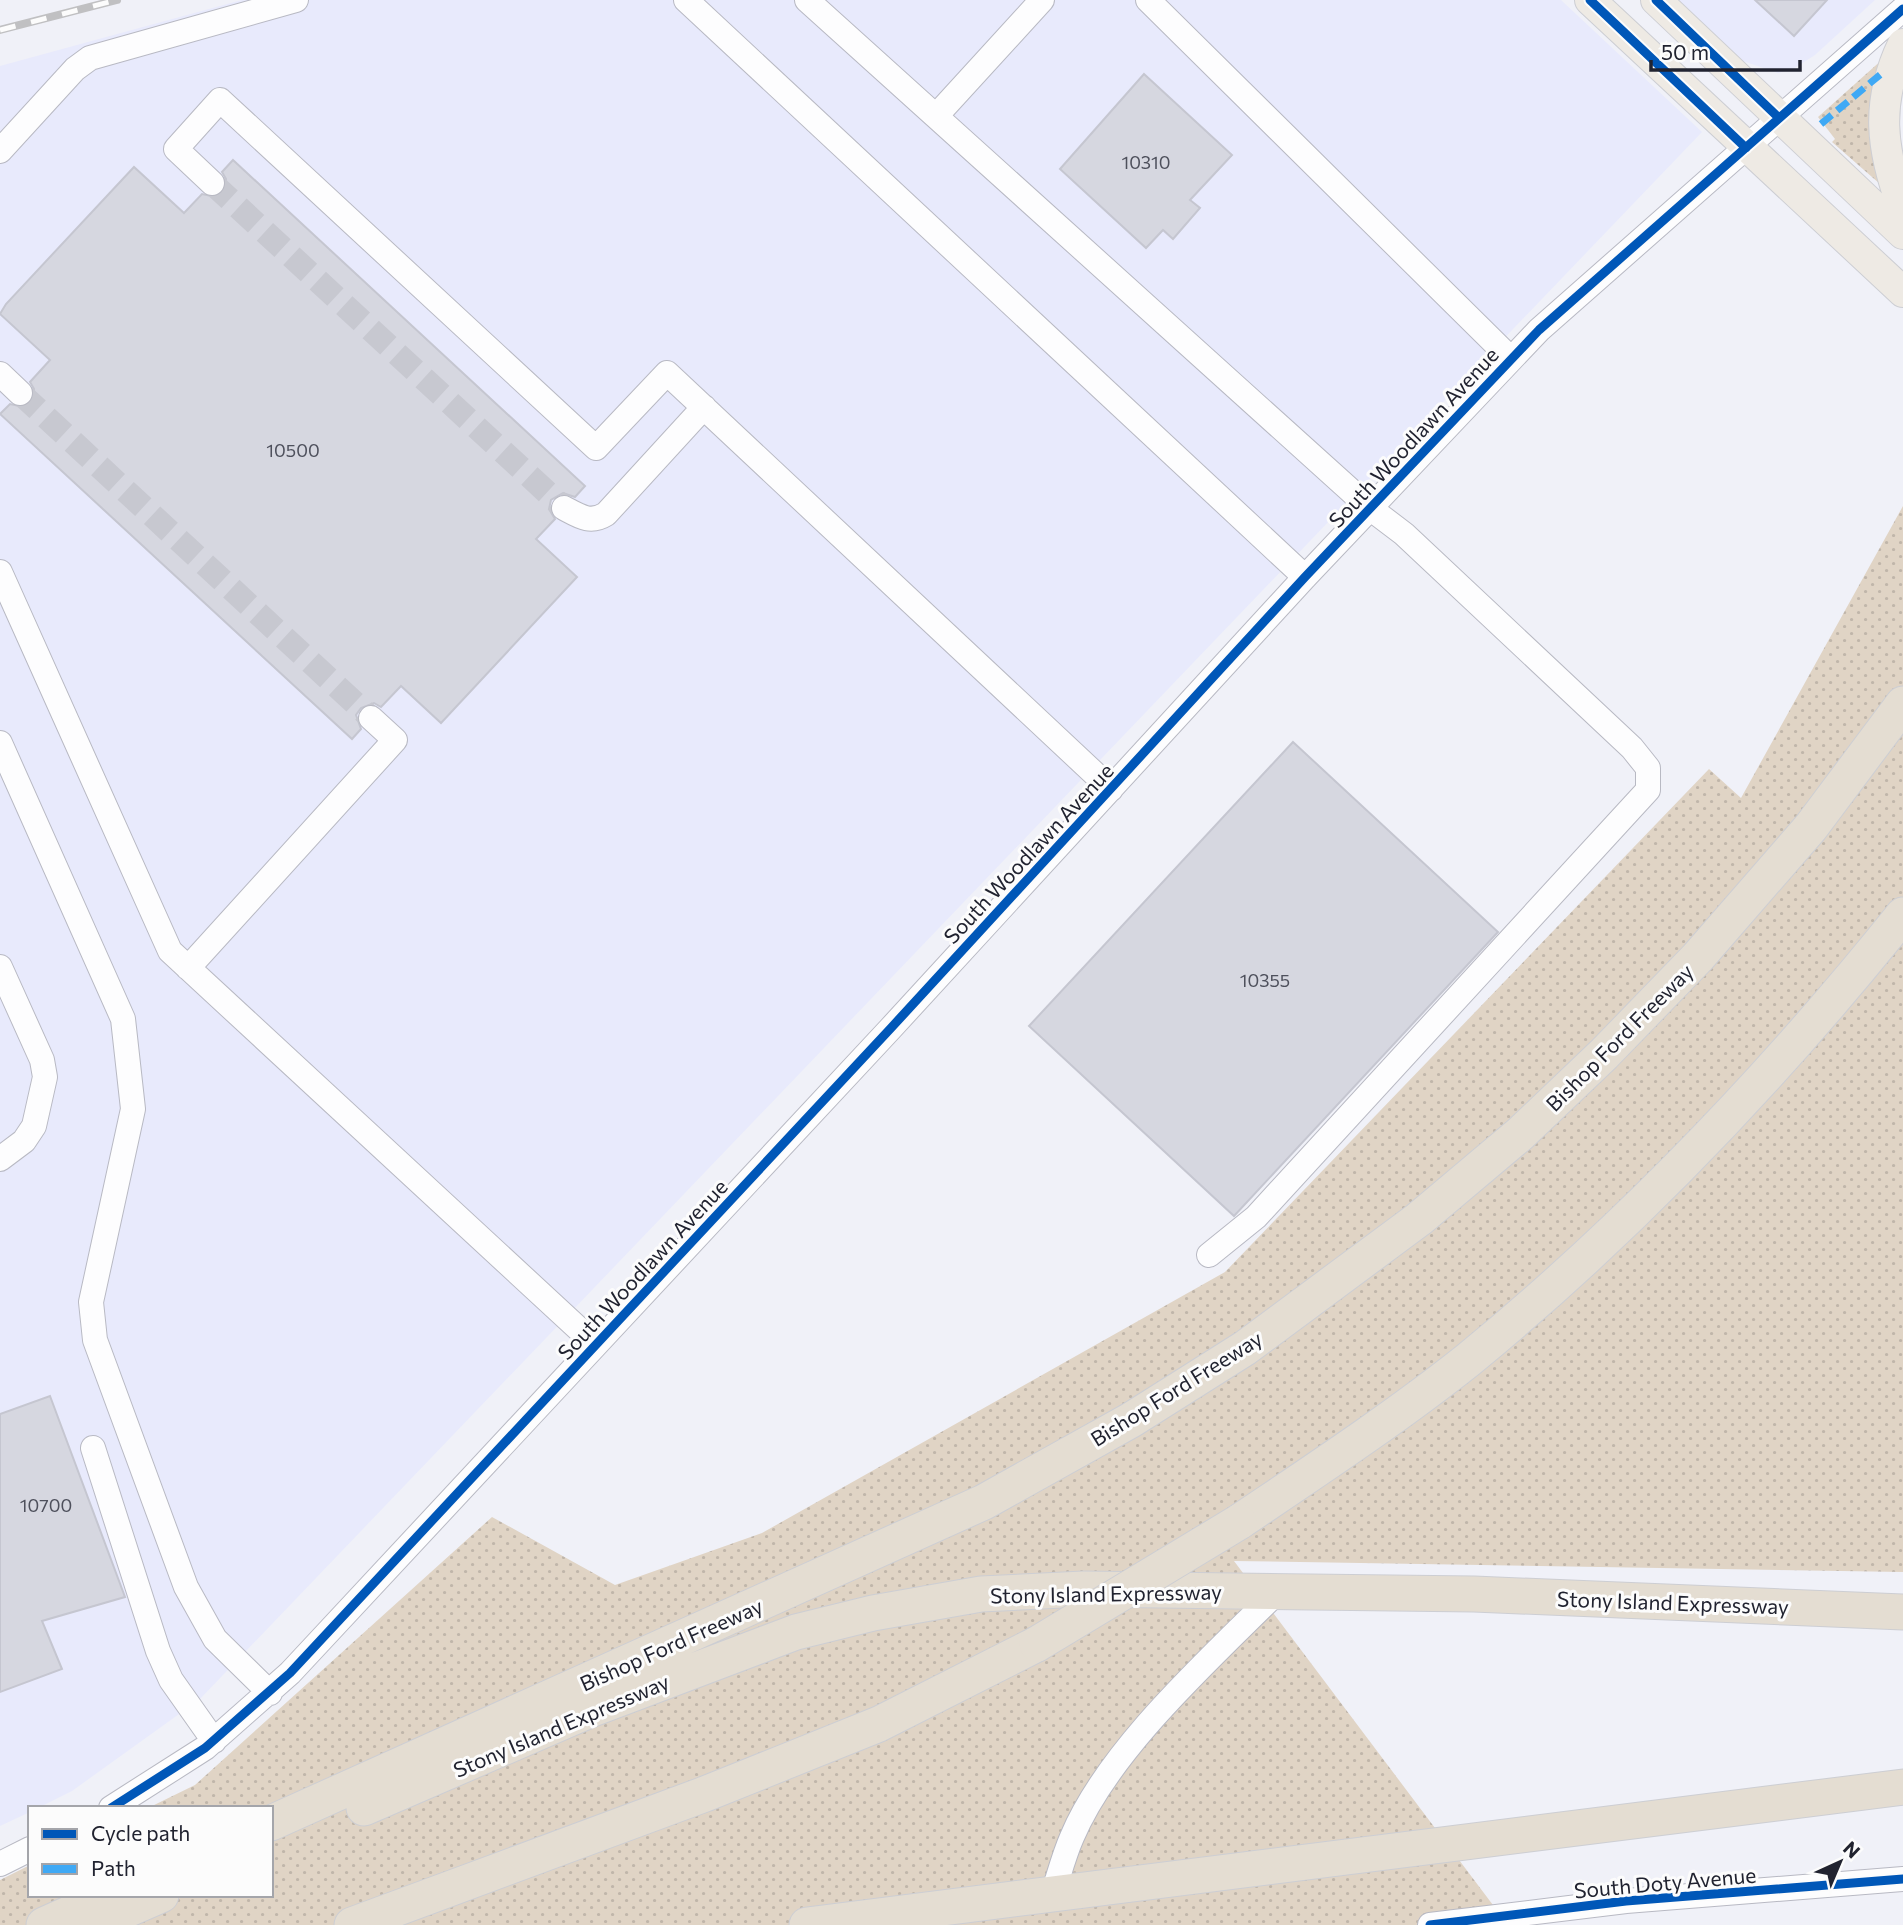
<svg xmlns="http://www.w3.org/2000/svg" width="1903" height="1925" viewBox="0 0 1903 1925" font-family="Commissioner,sans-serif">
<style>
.built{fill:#e8eafc}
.grass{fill:url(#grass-dots)}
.building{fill:#d6d7e0;stroke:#c5c6d0;stroke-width:2}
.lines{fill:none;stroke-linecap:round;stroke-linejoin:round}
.minor-tunnel{stroke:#c7c8d0;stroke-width:24;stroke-dasharray:24 12;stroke-linecap:butt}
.minor-casing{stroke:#b8b9c3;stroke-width:26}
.major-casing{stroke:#cdced3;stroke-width:32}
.highway-casing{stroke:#cdced3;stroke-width:37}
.minor{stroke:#fdfdfe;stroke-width:24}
.major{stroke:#eeeae4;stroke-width:30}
.highway{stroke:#e4ddd2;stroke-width:35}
.rail-casing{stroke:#c0c0c2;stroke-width:8}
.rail{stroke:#fcfcfc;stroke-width:5;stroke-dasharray:16;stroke-linecap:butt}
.highway-bridge-casing{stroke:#cdced3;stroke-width:37;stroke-linecap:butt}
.highway-bridge{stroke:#e4ddd2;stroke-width:35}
.quiet{stroke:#3fa9f5;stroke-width:7;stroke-dasharray:14 7;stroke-linecap:butt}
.cycleway-casing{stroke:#fcfcfc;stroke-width:13}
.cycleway{stroke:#0057b8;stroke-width:9}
.labels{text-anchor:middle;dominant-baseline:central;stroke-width:6;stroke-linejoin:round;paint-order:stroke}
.number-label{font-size:18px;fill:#4e505c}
.street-label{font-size:21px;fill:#212330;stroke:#fcfcfc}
</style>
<defs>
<pattern id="grass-dots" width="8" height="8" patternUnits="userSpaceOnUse" patternTransform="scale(1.75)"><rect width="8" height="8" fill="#e0d4c5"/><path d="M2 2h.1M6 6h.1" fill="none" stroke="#c0b6aa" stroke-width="1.8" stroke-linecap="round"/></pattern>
</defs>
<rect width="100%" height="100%" fill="#f0f1f8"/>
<!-- built -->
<path class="built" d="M242,0h1319l141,132 -1502,1567 -128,92 -34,17h-8v4l-30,14v-1760z
M1674,0h201l-60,55 -22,14 -15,4 -38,-13z"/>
<!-- grass -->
<path class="grass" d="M1884,58l-4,126 -48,-42 3,-3 -17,-22z
M1903,506v1066l-669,-11 274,364h-1508v-45l30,-15v30h241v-87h-123l47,-23 297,-268 123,68 147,-52 463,-261 484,-503 32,29z"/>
<!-- building -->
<path class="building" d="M1755,0h72l-33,36z
M1144,74l88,81 -42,45 10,8 -27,31 -10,-9 -17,18 -86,-79z
M233,160l352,326 -10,11 -12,-4 -12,7 -2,9 6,10 -19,20 41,38 -136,146 -40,-37 -20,21 -7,-4 -13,5 -5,7 5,14 -9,10 -352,-325 10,-10 14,3 7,-4 3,-14 -4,-7 20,-22 -50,-46 6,-10 128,-137 50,46 18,-19 14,3 7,-4 3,-14 -4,-7z
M1293,742l205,190 -264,284 -205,-190z
M50,1396l75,201 -83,24 20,48 -62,23v-278z"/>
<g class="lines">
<!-- minor-tunnel -->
<path class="minor-tunnel" d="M212,183l352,325
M20,393l351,325"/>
<defs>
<path id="minor" d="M686,0l619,577
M807,0l564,509 33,25 228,214 16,20v22l-392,427 -47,38
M1148,0l363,359
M936,116l106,-116
M0,151l75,-82 15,-11 206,-58
M212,183l-36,-34 44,-49 376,348 71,-75 444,416
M0,374l20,19
M564,508c15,8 26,16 42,6l98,-107
M0,572l170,379 425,393
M0,743l123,276 10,90 -42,193 4,38 91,247 29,52 55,54
M0,967l42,93 3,17 -11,49 -10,15 -24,18
M188,968l207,-228 -24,-22
M93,1448l65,203 13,29 43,61
M111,1808l94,-60 85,-75 601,-645 414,-451 234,-247 364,-321
M0,1864l30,-15
M1053,1893c6,-18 11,-38 19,-56 37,-88 138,-178 205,-245
M1430,1925l196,-24 277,-22"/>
<path id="major" d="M1590,0l313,292
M1656,0l247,234
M1903,44c-28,58 -22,106 0,164"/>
<path id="highway" d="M1239,1522c77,-52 156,-104 229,-162 161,-132 305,-283 435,-445
M364,1808l226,-98 206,-78 77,-19 108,-19 103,-5 390,5 429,18
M271,1823l713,-321 147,-82 114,-72 174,-129 101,-85 84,-80 94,-97 113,-130 92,-123
M44,1925l67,-30
M92,1925l69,-30
M352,1925l353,-131 174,-70 158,-80
M807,1925l1096,-138"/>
</defs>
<!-- minor casing -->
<use href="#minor" class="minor-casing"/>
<!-- major casing -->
<use href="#major" class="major-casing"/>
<!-- highway casing -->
<use href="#highway" class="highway-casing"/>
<!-- minor -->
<use href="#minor" class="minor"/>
<!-- major -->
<use href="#major" class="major"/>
<!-- highway -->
<use href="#highway" class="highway"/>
<defs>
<path id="rail" d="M0,30l117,-30"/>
</defs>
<!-- rail casing -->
<use href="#rail" class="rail-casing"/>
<!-- rail -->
<use href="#rail" class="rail"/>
<defs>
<path id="highway-bridge" d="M1037,1644l202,-122"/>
</defs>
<!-- highway-bridge casing -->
<use href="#highway-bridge" class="highway-bridge-casing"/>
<!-- highway-bridge -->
<use href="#highway-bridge" class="highway-bridge"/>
<!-- quiet -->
<path class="quiet" d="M1821,124l60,-50"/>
<defs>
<path id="cycleway" d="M1590,0l156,148
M1656,0l122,117
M111,1808l94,-60 85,-75 601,-645 414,-451 234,-247 364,-321
M1430,1925l196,-24 277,-22"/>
</defs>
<!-- cycleway casing -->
<use href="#cycleway" class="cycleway-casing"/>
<!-- cycleway -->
<use href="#cycleway" class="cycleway"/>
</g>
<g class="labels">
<!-- number labels -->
<g class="number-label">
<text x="1146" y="162">10310</text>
<text x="293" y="450">10500</text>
<text x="1265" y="980">10355</text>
<text x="46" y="1505">10700</text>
</g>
<!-- street labels -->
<g class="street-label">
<text transform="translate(1413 437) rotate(-47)">South Woodlawn Avenue</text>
<text transform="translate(1028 853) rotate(-47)">South Woodlawn Avenue</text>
<text transform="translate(1619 1037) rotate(-45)">Bishop Ford Freeway</text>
<text transform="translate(642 1269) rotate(-47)">South Woodlawn Avenue</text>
<text transform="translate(1176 1388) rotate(-32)">Bishop Ford Freeway</text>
<text transform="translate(1106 1593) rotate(-1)">Stony Island Expressway</text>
<text transform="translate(1673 1602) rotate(2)">Stony Island Expressway</text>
<text transform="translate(671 1644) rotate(-24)">Bishop Ford Freeway</text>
<text transform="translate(561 1725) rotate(-23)">Stony Island Expressway</text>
<text transform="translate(1665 1882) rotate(-5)">South Doty Avenue</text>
</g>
</g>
<!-- legend -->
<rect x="28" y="1806" width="245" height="91" fill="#fcfcfc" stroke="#a4a5aa" stroke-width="2"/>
<rect x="42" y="1829" width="35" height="10" fill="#0057b8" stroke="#a4a5aa" stroke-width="2"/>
<text x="91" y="1841" font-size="21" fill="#212330">Cycle path</text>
<rect x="42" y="1864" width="35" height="10" fill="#3fa9f5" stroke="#a4a5aa" stroke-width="2"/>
<text x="91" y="1876" font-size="21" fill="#212330">Path</text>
<!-- north arrow -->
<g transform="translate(1840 1862) rotate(44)" stroke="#fcfcfc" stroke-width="5" paint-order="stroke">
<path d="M0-5L12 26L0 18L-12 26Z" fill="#212330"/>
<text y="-10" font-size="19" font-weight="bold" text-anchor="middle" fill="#212330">N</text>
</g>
<!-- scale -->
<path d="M1651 60v10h149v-10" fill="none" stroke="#212330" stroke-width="3.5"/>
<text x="1661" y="60" font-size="21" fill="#212330" stroke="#fcfcfc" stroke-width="5" paint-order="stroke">50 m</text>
</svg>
